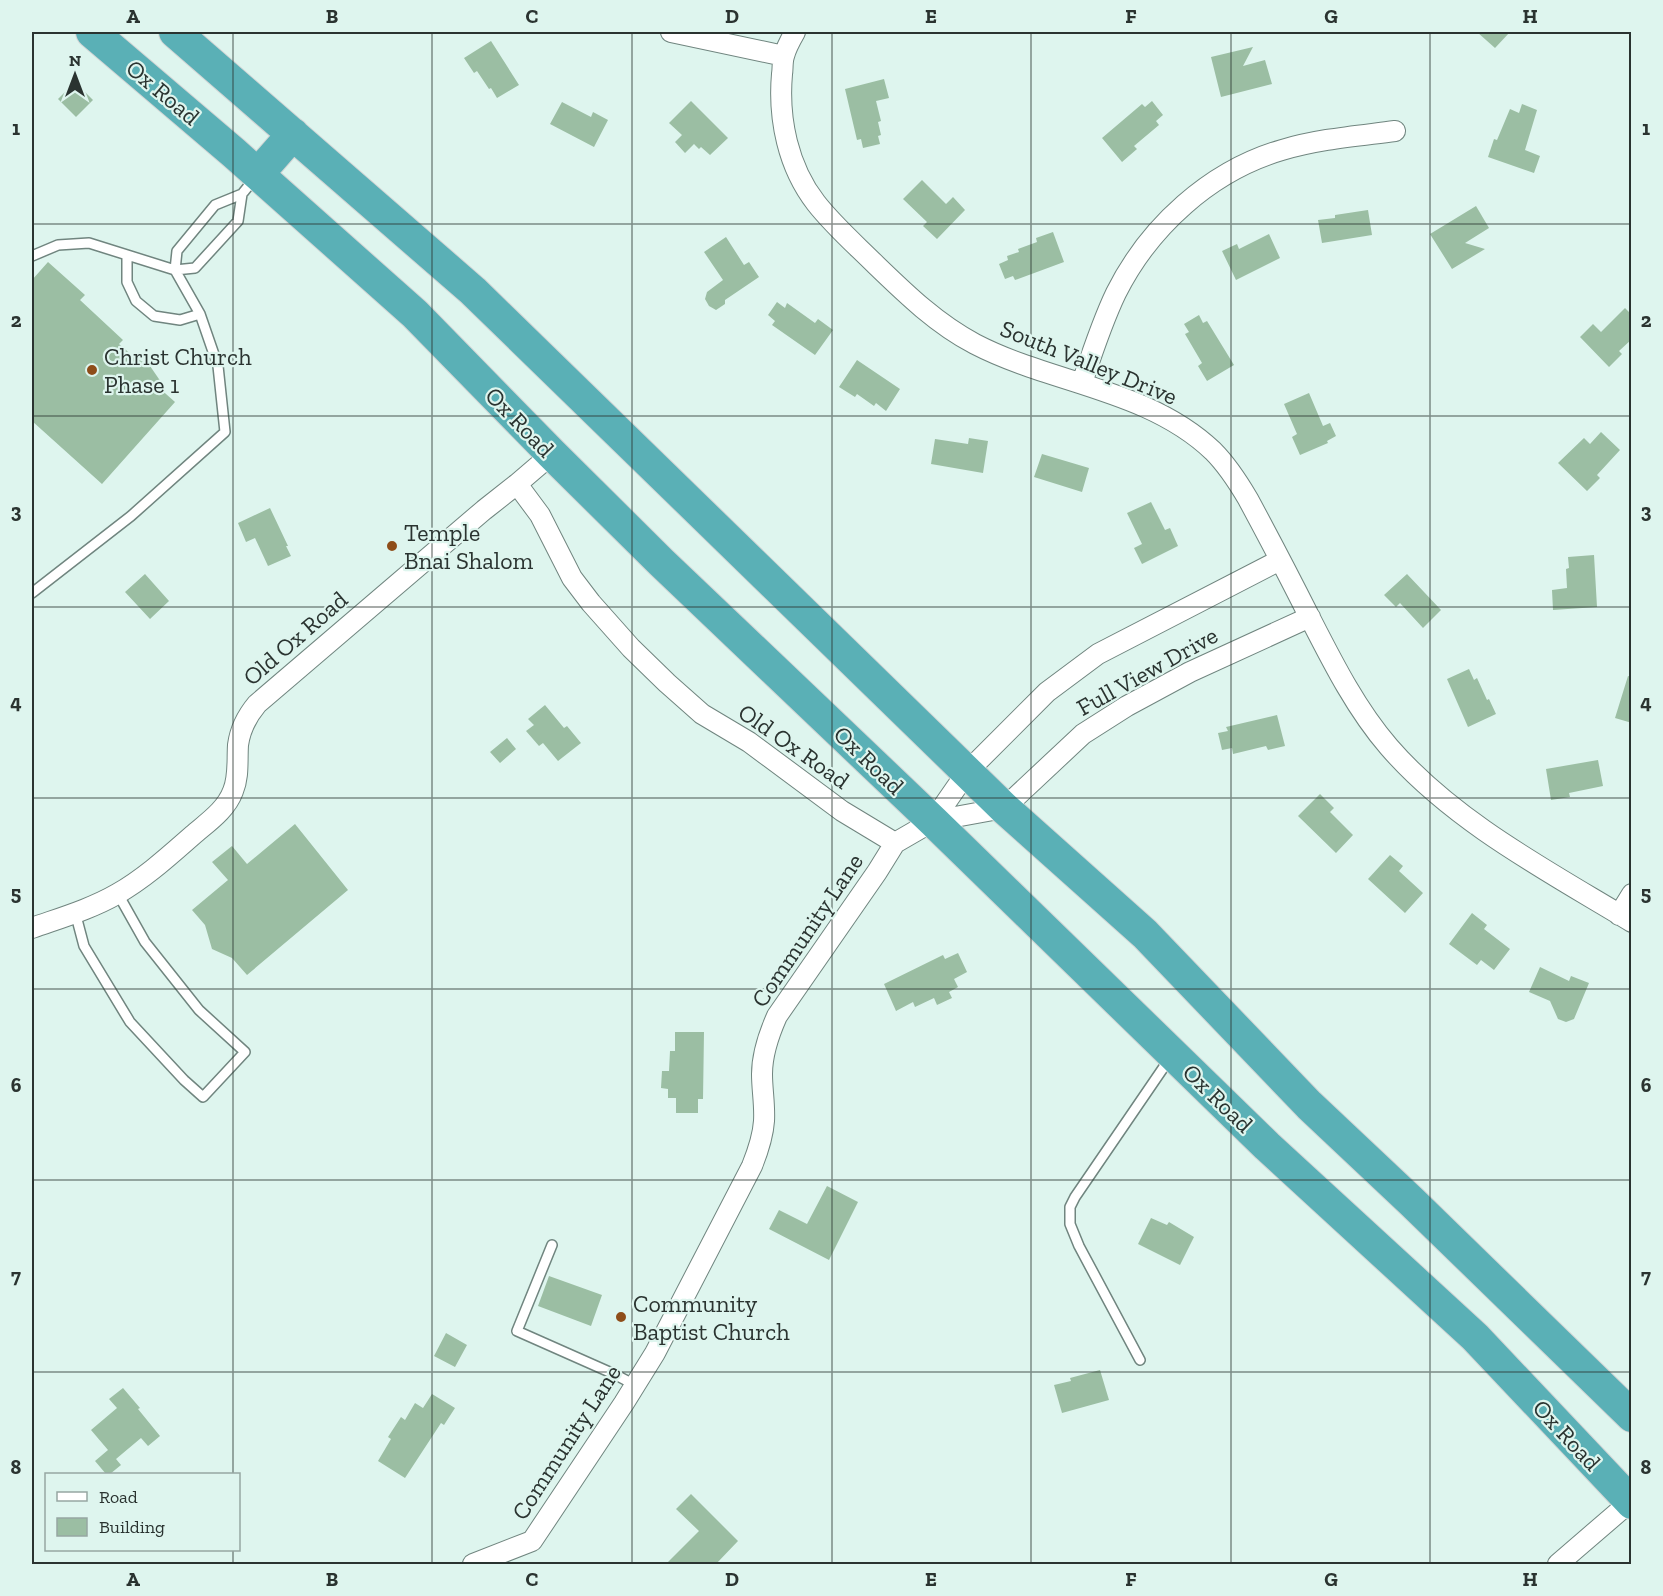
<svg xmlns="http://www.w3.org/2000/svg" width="1663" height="1596" viewBox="0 0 1663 1596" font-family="'Zilla Slab',serif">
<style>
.building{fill:#9bbea3}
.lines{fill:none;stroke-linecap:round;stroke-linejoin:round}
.service-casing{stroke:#70857f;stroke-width:12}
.minor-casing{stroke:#70857f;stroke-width:22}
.trunk-casing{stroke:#d4d6d6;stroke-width:34}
.service{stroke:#fff;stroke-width:9}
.minor{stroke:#fff;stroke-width:20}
.trunk{stroke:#5ab0b6;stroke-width:32}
.grid{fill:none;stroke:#2a3330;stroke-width:1.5;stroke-opacity:0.55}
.poi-dot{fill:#8e4d19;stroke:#def5ee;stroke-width:2}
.labels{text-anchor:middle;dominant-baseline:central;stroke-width:4.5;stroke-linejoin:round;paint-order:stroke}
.street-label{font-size:24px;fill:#2a3330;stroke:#def5ee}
.poi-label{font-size:24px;fill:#2a3330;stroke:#def5ee;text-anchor:start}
.neatline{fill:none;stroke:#2a3330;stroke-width:2}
.grid-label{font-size:20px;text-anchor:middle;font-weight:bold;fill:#2a3330}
</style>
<rect width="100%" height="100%" fill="#def5ee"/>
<!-- building -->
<path class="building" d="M1477,32h33l-15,16z
M491,41l28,44 -22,13 -6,-10 -2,1 -12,-18 -3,2 -10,-15z
M1253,47l-10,19 22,-6 7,24 -51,13 -10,-40z
M884,79l5,19 -13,3 5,20 -3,1 3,13 -3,1 2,8 -17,4 -2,-9 -4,1 -12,-51z
M75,82l18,18 -17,17 -18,-18z
M691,101l37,37 -18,17 -9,-8 -2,2 -5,-5 -9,9 -10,-11 7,-7 -13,-12z
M1152,101l11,14 -7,6 3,4 -25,21 3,3 -15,13 -20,-24 40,-34 3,3z
M562,102l29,15 2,-5 15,8 -14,27 -44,-23z
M1522,104l15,6 -12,40 15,6 -6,17 -46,-16 6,-18 3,1 13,-31 9,4z
M922,180l24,24 7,-7 12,13 -28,29 -14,-13 4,-4 -24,-23z
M1476,206l13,22 -24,15 20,6 -33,20 -22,-35z
M1368,210l4,25 -50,8 -4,-23 17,-2v-3z
M1053,232l11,30 -49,18 -2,-4 -8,3 -6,-15 9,-4 -1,-4 12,-4 -1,-3 19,-7 -1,-4z
M1269,234l11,24 -44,22 -14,-29 15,-7 2,5z
M726,237l18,28 5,-3 10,15 -34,23v4l-9,6 -7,-4 -4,-7 2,-7 16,-12 -19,-28z
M48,262l37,33 -5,5 43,40 -4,4 15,13 16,9 11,16 -4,4 18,16 -73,82 -70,-63v-141z
M777,302l8,6 2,-5 28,20 3,-4 15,11 -18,25 -43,-30 3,-4 -7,-6z
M1625,308l7,7v24l-13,12 3,3 -13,13 -29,-30 13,-13 8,8z
M1199,315l4,8 4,-2 27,44 -27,16 -9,-15 4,-3 -17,-29 4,-2 -5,-8z
M857,360l43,29 -14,22 -10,-8 -2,3 -17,-12 -2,3 -16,-10z
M1309,393l14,33 7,-3 6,13 -9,5 1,2 -28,12 -8,-18 5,-3 -13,-30z
M1601,432l19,18 -23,25 3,3 -13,13 -29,-28 26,-25 6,6z
M969,438l19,3 -5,32 -52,-9 4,-25 33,5z
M1042,454l47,14 -7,24 -48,-15z
M1151,502l14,28 5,-2 8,18 -36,18 -8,-16 8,-4 -15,-31z
M270,508l18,38h-2l5,10 -23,10 -13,-28 -9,4 -8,-19z
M1594,555l3,52 -44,3 -1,-20 15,-2 -1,-19 3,-1 -1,-11z
M145,574l24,27 -19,18 -25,-27z
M1407,574l34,36 -18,18 -23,-25 -4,4 -12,-12z
M1469,669l5,11 3,-2 10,22 2,-1 7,15 -28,13 -21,-48z
M1628,676l4,1v46l-17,-5z
M545,705l19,23 3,-2 14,17 -23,18 -15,-18 -4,3 -13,-15 8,-6 -6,-6z
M1277,715l8,31 -17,4 -2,-4 -33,8 -1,-6 -10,2 -4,-17 10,-2 -2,-4z
M507,738l9,11 -16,14 -10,-11z
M1598,760l5,26 -34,7 1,4 -19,3 -5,-31z
M1320,794l14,14 -4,4 23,23 -17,18 -38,-37z
M295,824l53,66 -101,85 -15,-17 -20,-9 -7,-24 -13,-15 36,-30 -16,-18 20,-16 15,18z
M1390,855l13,11 -4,5 24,22 -18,20 -37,-34z
M1472,913l15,12 -3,4 26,20 -16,21 -13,-10 -4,5 -28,-21z
M958,953l9,19 -13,7 4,8 -9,5 3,6 -15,7 -3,-7 -19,9 -2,-5 -17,9 -12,-27 59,-29 2,4z
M1540,967l29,14 2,-5 18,7 -15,36 -8,3 -8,-3 -8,-18 -21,-9z
M675,1032h29l-1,67h-5v14h-22v-15h-8v-9l-7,-1 1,-17h7l1,-20h5z
M827,1186l31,16 -29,58 -60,-31 10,-19 28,14z
M1151,1218l16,7 2,-3 25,15 -14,28 -42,-21z
M549,1276l53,19 -11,31 -53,-20z
M446,1333l21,12 -12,22 -21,-11z
M1100,1370l9,30 -47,13 -8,-28 17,-4 -1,-3z
M123,1388l17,20 -2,1 22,27 -12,10 -7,-8 -25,21 5,6 -11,9h-4l-11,-13 13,-11 -17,-20 26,-22 -8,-9z
M432,1394l23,14 -11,17 -3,-2 -36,55 -27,-17 13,-22 -3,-2 13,-20 4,3 10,-17 8,5z
M691,1494l47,47 -22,23h-50l33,-33 -23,-22z"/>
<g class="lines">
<defs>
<path id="service" d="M127,255v27l9,19 18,15 26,4 20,-6
M32,256l26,-11 31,-2 86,27 20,-2 43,-47 4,-27
M32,593l99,-77 94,-84 -7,-66 -18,-52 -25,-44 2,-19 38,-46 27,-11 13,-16
M75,912l9,34 46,76 54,58 19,17 42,-45 -46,-42 -54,-68 -27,-48
M552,1245l-35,86 97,43 21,11
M1140,1360l-61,-114 -9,-22v-17l5,-10 95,-139"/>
<path id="minor" d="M671,32l113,24
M795,32c-4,7 -9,16 -11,24 -2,6 -1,13 -2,18 -4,45 6,93 34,129 18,23 40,42 60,62 31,30 61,59 99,79 77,40 173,45 238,107 14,14 25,31 35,48 21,39 41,77 61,117 23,45 47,93 80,131 65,75 159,124 243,175
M1082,383c10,-30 20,-61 34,-90 33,-66 94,-122 166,-143 37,-11 75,-14 113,-19
M552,454l-35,30 23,31 32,63 19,25 40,45 36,35 35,31 47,28 93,69 53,32
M933,821l34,-49 80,-80 51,-38 182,-94
M1619,915l13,-21
M32,928c28,-10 59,-19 85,-34 28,-16 52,-38 76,-59 15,-13 33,-25 40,-44 6,-14 4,-30 5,-46 2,-15 9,-29 19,-41l227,-194 33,-26
M473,1564l59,-23 92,-138 31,-50 97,-187c6,-15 11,-29 12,-45 1,-16 -2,-31 -2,-47 0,-20 7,-40 15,-58l100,-144 18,-29 38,-22 71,-13 79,-74 44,-28 63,-34 120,-55
M1558,1564l72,-62"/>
<path id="trunk" d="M92,32l142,121 181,161 137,140 109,108 272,259 334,325 208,191 157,166
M175,32l298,259 531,517 141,126 164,171 103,97 220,214
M258,174l35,-40"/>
</defs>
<!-- service casing -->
<use href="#service" class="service-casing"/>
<!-- minor casing -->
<use href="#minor" class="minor-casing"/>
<!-- trunk casing -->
<use href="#trunk" class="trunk-casing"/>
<!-- service -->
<use href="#service" class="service"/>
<!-- minor -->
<use href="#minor" class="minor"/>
<!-- trunk -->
<use href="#trunk" class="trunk"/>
</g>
<!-- grid -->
<path class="grid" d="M233,32v1442M432,32v1532M632,32v1532M832,32v1532M1031,32v1532M1231,32v1532M1430,32v1532M32,224h1600M32,416h1600M32,607h1600M32,798h1600M32,989h1600M32,1180h1600M32,1372h1600M233,1550v14"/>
<!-- markers -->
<g class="poi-dot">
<circle cx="92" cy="370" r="6"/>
<circle cx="392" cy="546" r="6"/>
<circle cx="621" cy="1317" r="6"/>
</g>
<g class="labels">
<!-- street labels -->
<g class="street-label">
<text transform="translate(163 92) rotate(40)">Ox Road</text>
<text transform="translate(1089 362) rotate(22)">South Valley Drive</text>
<text transform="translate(520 422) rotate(46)">Ox Road</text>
<text transform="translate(295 638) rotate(-41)">Old Ox Road</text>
<text transform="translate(1147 671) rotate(-29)">Full View Drive</text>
<text transform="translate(794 746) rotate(35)">Old Ox Road</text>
<text transform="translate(869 760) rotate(44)">Ox Road</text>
<text transform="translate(807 930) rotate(-56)">Community Lane</text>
<text transform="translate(1218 1098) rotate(44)">Ox Road</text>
<text transform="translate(1567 1435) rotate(47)">Ox Road</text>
<text transform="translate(566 1442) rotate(-57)">Community Lane</text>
</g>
<!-- poi labels -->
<g class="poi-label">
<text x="104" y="356">Christ Church<tspan x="104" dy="28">Phase 1</tspan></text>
<text x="404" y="532">Temple<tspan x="404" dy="28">Bnai Shalom</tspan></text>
<text x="633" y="1303">Community<tspan x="633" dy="28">Baptist Church</tspan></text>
</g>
</g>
<!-- border -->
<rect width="1663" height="1596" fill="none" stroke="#def5ee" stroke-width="66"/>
<!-- legend -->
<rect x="45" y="1473" width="195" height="78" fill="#def5ee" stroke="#96a7a2" stroke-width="1.5"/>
<rect x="57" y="1492" width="30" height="9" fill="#ffffff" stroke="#96a7a2" stroke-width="1.5"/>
<text x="99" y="1503" font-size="18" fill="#2a3330">Road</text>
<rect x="57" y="1518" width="30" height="18" fill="#9bbea3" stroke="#96a7a2" stroke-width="1.5"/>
<text x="99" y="1533" font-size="18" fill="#2a3330">Building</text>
<!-- north arrow -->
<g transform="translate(75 75)" stroke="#def5ee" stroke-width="4.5" paint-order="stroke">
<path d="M0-4.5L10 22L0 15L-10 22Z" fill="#2a3330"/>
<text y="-9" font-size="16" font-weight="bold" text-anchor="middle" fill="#2a3330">N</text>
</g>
<rect x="33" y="33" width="1597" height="1530" class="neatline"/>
<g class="grid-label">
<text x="133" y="23">A</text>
<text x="332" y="23">B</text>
<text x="532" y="23">C</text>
<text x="732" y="23">D</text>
<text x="931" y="23">E</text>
<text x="1131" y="23">F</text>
<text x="1331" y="23">G</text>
<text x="1530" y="23">H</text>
<text x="16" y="135">1</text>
<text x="1646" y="135">1</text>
<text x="16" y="327">2</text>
<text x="1646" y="327">2</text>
<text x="16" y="518">3</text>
<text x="1646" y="518">3</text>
<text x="16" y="709">4</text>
<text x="1646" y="709">4</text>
<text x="16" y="900">5</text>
<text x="1646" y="900">5</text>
<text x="16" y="1092">6</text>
<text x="1646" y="1092">6</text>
<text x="16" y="1283">7</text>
<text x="1646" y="1283">7</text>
<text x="16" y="1474">8</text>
<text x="1646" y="1474">8</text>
<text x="133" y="1586">A</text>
<text x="332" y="1586">B</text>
<text x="532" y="1586">C</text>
<text x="732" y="1586">D</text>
<text x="931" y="1586">E</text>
<text x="1131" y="1586">F</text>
<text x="1331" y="1586">G</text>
<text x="1530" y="1586">H</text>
</g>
</svg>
